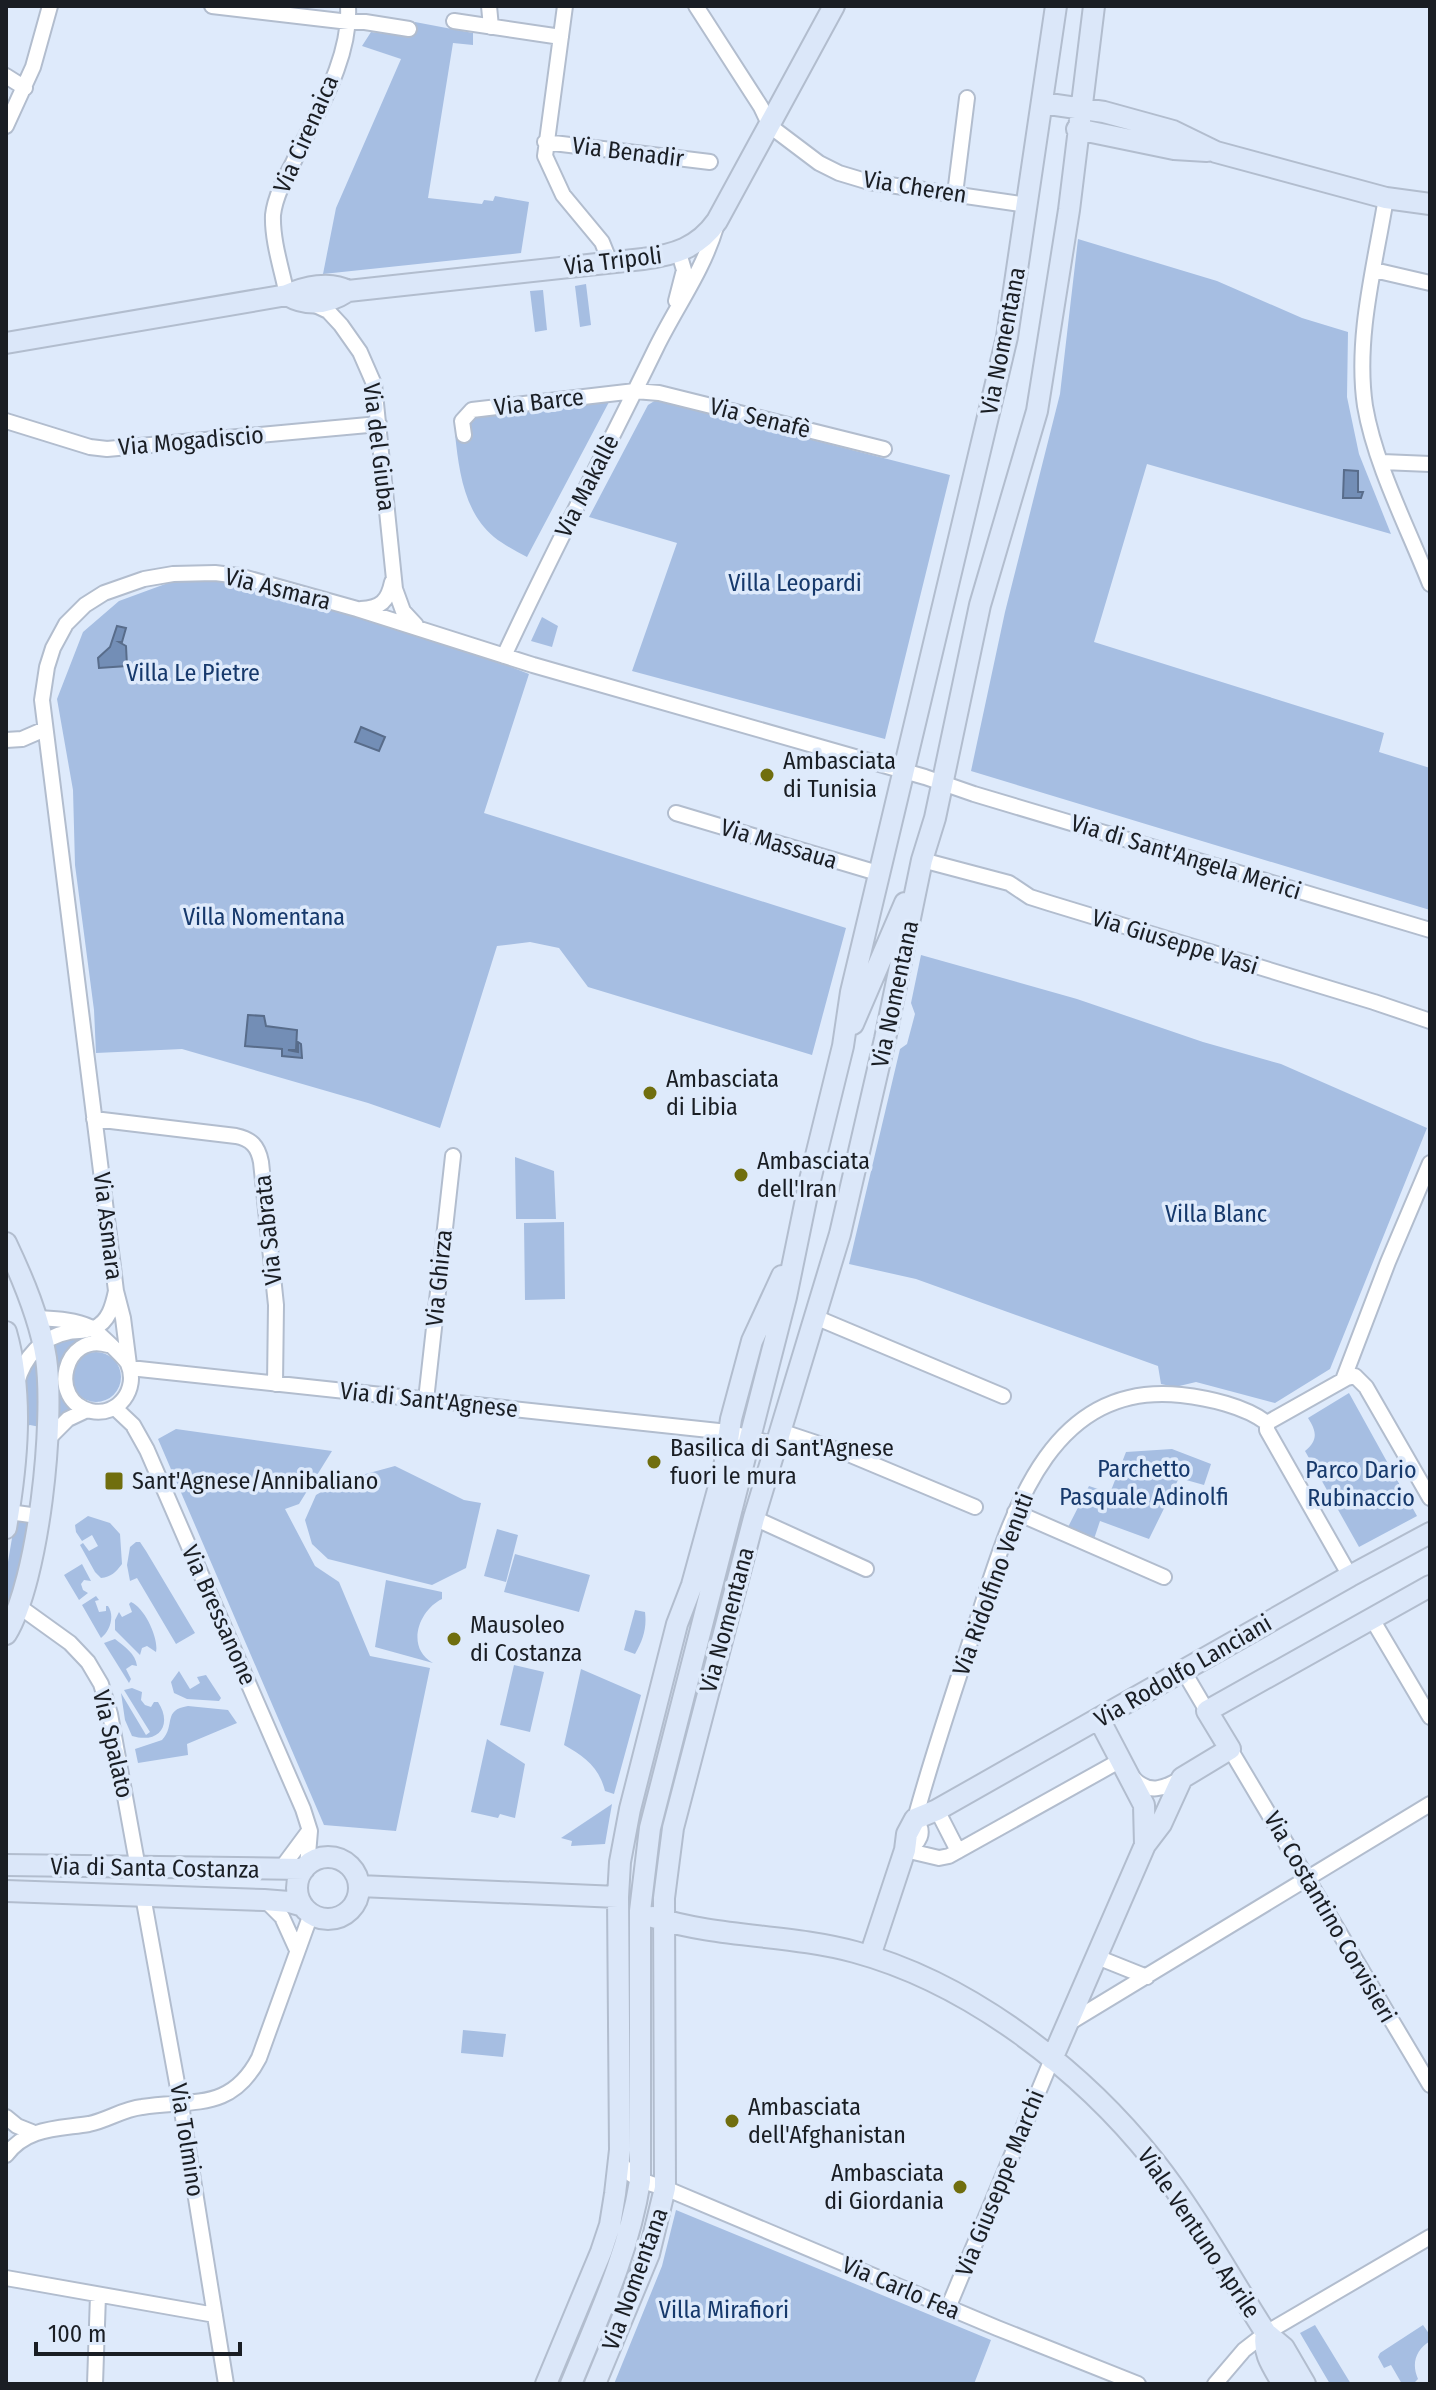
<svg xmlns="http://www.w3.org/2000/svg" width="1436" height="2390" viewBox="0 0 1436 2390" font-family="'Fira Sans Condensed',sans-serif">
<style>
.green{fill:#a6bee2}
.water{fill:#738eb6;stroke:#586c8a;stroke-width:2}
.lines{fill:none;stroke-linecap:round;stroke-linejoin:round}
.street-casing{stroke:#b2bdce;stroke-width:18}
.secondary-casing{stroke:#b2bdce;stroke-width:24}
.street{stroke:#fff;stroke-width:14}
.secondary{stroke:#dbe7f9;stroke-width:20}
.poi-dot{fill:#706e0e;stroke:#deeafb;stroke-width:3}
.labels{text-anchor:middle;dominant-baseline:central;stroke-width:7;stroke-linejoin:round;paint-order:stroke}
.street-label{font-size:24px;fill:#1a1e24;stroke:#deeafb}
.park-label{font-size:24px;fill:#16396c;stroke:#deeafb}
.poi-label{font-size:24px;fill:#1a1e24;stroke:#deeafb;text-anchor:start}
</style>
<rect width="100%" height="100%" fill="#deeafb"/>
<!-- green -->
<path class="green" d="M415,22l58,11v12l-20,-2 -25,155 54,6 2,-4 9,1 2,-5 34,6 -8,51 -198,21 13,-66 65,-149 -39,-13 9,-14 41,5z
M1078,239l139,42 85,37 46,14 -1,65 12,57 32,80 -244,-70 -53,178 290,91 -5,19 51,16v142l-459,-139 34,-159 55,-218z
M586,284l5,41 -11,2 -5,-41z
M543,290l4,40 -12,2 -5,-41z
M609,397v5l-82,155c-11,-6 -23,-12 -33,-20 -30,-25 -35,-66 -39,-103l14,-2 3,-13 6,-3z
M656,400l294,75 -65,264 -253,-68 45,-128 -88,-26 59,-112z
M221,576l218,63 90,35 -45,139 362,115 -34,127 -224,-68 -29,-39 -29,-6 -33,4 -57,182 -72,-25 -186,-54 -86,4 -2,-43 -19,-145 -2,-75 -16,-91 26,-67 36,-31 49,-18z
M542,617l16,9 -6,21 -21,-6z
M921,955l156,44 126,43 78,22 146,64 -97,241 -55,34 -79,-21 -21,5 -14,-3 -3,-18 -242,-87 -67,-15 51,-215 7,-5 8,-30 -4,-11z
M515,1157l39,14 2,48h-40z
M564,1222l1,77 -40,1 -1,-77z
M70,1338l7,2c-22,27 -27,38 -5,69l-16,12 -4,-77z
M71 1377a25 25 0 1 1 50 0a25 25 0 1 1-50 0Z
M38,1358l2,69 -10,-2 -5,2c-1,-21 -8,-57 13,-69z
M1349,1393l68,123 -58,31 -54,-96c13,-11 12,-19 3,-33z
M176,1429l156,22 -33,53 -14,5 30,57 24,16 31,74 60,12 -34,163 -72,-6 -166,-386z
M1172,1449l39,15 -7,21 -25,-7 -30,61 -49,-18 -7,21 -27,-11 23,-45 21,7 16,-41z
M395,1466l69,34 17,3 -15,65 -34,17 -104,-26 -16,-15 -7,-24 11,-25 24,-14z
M88,1516l22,7 10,11 2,30c-6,8 -11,13 -21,14l-6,-6 -15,-27 3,-2 6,8 9,-5 -6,-11 -10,6 -6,-9 -1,-7z
M15,1520l13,2 -11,64 -11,31v-43z
M497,1529l21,6 -12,47 -22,-6z
M136,1542h4l6,9 49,82 -19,11 -39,-66 -7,3 -3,-16 3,-18z
M515,1554l75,21 -11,37 -75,-20z
M82,1564l9,17 -7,-1 -3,4 2,6 5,3 -9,7 -15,-25z
M386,1580l56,12v7c-23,11 -37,48 -9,64l-58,-16z
M96,1596l3,4 -4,1 4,11 7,-1v-5h2c7,10 2,25 -7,32l-19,-33z
M131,1602c14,6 28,37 25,50l-9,-6 -5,2 -2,7 -25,-25v-10l4,-8 3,5 10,-5 -3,-8z
M635,1610l10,2c2,16 -2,28 -10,42l-11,-4z
M115,1639c9,7 21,15 22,27l-5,-1 -6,4 5,10 -2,4 -25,-40z
M514,1665l30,7 -14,60 -30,-7z
M581,1669l60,26 -27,99 -9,-3c-6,-24 -21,-35 -41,-46z
M179,1671l11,18 10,-6 -3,-6 9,-2 15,23 -2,3 -32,-2 -13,-6 -3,-11z
M132,1688l10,4 -1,8 4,5 6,2 3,-5h4c15,23 1,42 -26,34l-7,-16 -4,-27 25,42 4,-3 -26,-42z
M188,1706l40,4 9,13 -50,21 1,11 -50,8 -3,-14 27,-9c14,-15 0,-30 26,-34z
M487,1739l38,25 -10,54 -15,-4 -2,4 -27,-6z
M612,1804l-7,40 -34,2 1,-5 -11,-3z
M463,2030l43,4 -3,23 -42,-4z
M676,2210l315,130 -17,44h-360l48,-118z
M1315,2325l36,59h-21l-30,-51z
M1423,2325l7,10v6c-14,9 -19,22 -12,38l-3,3 1,2h-14l-11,-19 -7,3 -6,-11 2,-4z"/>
<!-- water -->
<path class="water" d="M1344,470l14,1v21h5l-2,6h-18z
M117,626l9,2 -4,14h-3l7,4 1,20 -28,2 -1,-10 12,-11z
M361,727l24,10 -6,14 -24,-9z
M248,1015l16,1 2,10 31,4 -1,20h-8l10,2v-10l3,2 1,14 -20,-2v-7l-37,-3z"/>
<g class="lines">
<defs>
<path id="street" d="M212,6l137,16h16l44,7
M489,6l2,21
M565,6l-20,150 18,39 39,47 8,20
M696,6l65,101 9,19 49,37 20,10 30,9 158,23
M454,21l107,16
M6,76l19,12
M6,126l27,-59 17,-61
M545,142l165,20
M955,194l12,-96
M1386,198c-11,67 -31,140 -21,208 10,59 43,122 65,178
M1374,270l56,13
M287,295c-5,-25 -15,-54 -14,-80 2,-18 12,-37 20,-52 22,-48 58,-103 55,-157
M676,301l8,-31 -5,-17
M311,303l17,8 13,14 19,27 14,32 21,205 8,22 13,14
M6,421l84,26 17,2 272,-25
M464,435l-2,-14 10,-11 163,-19 24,2 225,56
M1382,462l48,2
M361,609c20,-1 27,-8 31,-27
M504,656c48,-104 102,-205 152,-308 20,-41 47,-77 60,-121
M6,740l16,-1 23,-10
M676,813l205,61
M922,860l87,23 21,14 19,6 325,99 56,19
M94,1119l142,17c15,3 22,10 25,26l15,143 -1,79
M815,1317l188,79
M35,1318c17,1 39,1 55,9 5,2 36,32 38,37 11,25 -10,53 -37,47 -44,-10 -27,-80 17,-66
M129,1365l-6,-47 -7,-27 -74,-591 5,-33 6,-19 13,-24 19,-19 19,-12 40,-14 29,-5 42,-1 24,3 118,33 176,56 392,112 49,17 456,136
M130,1368l598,64 48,13
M1343,1380l45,-118 42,-99
M17,1383c7,-26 25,-46 52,-51 8,-1 18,-1 25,-4 15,-6 19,-23 22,-37
M426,1400l27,-244
M115,1408l18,17 14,25 156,359 7,22 -3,35
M780,1431l66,22 129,54
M49,1438l19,-19 19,-9
M9,1512l29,4
M1015,1512l149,65
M754,1518l112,51
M1350,1576l-83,-146v-7l80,-45 8,-2 11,11 64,111
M20,1607l50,36 18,19 13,22 9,30 28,154
M1372,1619l58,98
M1184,1672l23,39
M1230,1749l200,336
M1132,1777c16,18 32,12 50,1
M937,1810l21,41
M905,1850c15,-6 21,-18 10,-31 17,-63 38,-124 58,-186 34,-101 68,-253 208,-238 27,3 64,11 86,28
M905,1850l34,8 10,-2 172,-96
M280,1870l29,-39
M143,1896l38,209 45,279
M265,1900l17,17 15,33
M1097,1957l50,20
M1069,2023l361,-219
M6,2117l11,9 15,6
M6,2155c21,-28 52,-26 83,-31 19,-4 34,-15 53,-17 50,-8 89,5 117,-49l52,-144
M619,2159c10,20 26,23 46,29l332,140 141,56
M6,2278l209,37
M948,2308l104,-249
M95,2384l3,-89
M1215,2384l29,-34 22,-17 164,-96"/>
<path id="secondary" d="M1042,103l62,9 69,19 43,21 170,46 44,6
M1077,129l97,20 33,2
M287,295c21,12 41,9 61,-4l295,-32c31,-4 55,-11 74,-38l117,-215
M6,343l281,-48c18,-8 43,-14 61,-4
M853,1024l52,-121
M6,1243c17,36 34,76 40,115 9,63 -7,222 -40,276
M6,1332c18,63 11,132 0,196
M1099,1719l45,86 1,40
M297 1888a31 31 0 1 1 62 0a31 31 0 1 1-62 0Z
M6,1865l298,4
M359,1886l259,11
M6,1891l258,9 25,2 14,4
M653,1917c65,21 136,17 202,35 114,31 226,117 299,209 42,53 75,115 112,172l18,15 21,36
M870,1956l35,-106 2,-16 8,-15 22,-9 413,-234 80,-43
M1052,2059l93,-214 16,-21 21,-46 48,-29 -23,-38 223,-125
M1266,2333c-4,20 7,34 17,51
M546,2384l55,-132 9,-27 5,-31 5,-44 -2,-253 2,-35 10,-53 47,-185 15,-39 32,-117 7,-49 21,-78 30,-65
M571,2384c28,-69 57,-129 69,-203v-270l10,-83 136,-531 24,-117 33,-134 8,-54 156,-655 49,-331
M595,2384l54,-130 16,-66 -1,-290 9,-70 81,-310 86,-284 45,-195 37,-179 13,-42 45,-213 57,-194 32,-201 25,-204"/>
</defs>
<!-- street casing -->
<use href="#street" class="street-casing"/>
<!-- secondary casing -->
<use href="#secondary" class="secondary-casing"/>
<!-- street -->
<use href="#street" class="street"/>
<!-- secondary -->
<use href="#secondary" class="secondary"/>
</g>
<!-- markers -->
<g class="poi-dot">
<circle cx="767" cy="775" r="8"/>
<circle cx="650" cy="1093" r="8"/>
<circle cx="741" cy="1175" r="8"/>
<circle cx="654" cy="1462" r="8"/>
<rect x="104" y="1471" width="20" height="20" rx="4"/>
<circle cx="454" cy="1639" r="8"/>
<circle cx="732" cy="2121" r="8"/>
<circle cx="960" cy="2187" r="8"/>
</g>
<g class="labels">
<!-- street labels -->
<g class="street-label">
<text transform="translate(306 134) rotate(-66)">Via Cirenaica</text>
<text transform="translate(628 152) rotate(7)">Via Benadir</text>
<text transform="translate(915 187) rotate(9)">Via Cheren</text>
<text transform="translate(613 261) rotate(-7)">Via Tripoli</text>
<text transform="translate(1003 341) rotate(-79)">Via Nomentana</text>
<text transform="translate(539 402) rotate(-7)">Via Barce</text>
<text transform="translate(760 418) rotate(14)">Via Senafè</text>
<text transform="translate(191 441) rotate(-5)">Via Mogadiscio</text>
<text transform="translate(379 447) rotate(83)">Via del Giuba</text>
<text transform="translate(587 486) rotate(-63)">Via Makallè</text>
<text transform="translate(278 589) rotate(14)">Via Asmara</text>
<text transform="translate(779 844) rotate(17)">Via Massaua</text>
<text transform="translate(1186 857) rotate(17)">Via di Sant'Angela Merici</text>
<text transform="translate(1175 942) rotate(17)">Via Giuseppe Vasi</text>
<text transform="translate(895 994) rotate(-78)">Via Nomentana</text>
<text transform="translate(108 1226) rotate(83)">Via Asmara</text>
<text transform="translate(268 1230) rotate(-96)">Via Sabrata</text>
<text transform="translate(439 1278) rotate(-84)">Via Ghirza</text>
<text transform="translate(429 1400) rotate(6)">Via di Sant'Agnese</text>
<text transform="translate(993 1584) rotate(-70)">Via Ridolfino Venuti</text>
<text transform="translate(219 1615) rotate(66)">Via Bressanone</text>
<text transform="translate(727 1620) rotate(-75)">Via Nomentana</text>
<text transform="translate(1183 1671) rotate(-30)">Via Rodolfo Lanciani</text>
<text transform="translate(113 1744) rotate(77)">Via Spalato</text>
<text transform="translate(155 1868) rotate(1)">Via di Santa Costanza</text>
<text transform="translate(1330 1917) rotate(60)">Via Costantino Corvisieri</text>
<text transform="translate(187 2140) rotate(81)">Via Tolmino</text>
<text transform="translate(1000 2183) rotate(-68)">Via Giuseppe Marchi</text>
<text transform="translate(1199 2233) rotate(56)">Viale Ventuno Aprile</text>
<text transform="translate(635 2279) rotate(-70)">Via Nomentana</text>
<text transform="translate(901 2288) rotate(23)">Via Carlo Fea</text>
</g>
<!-- park labels -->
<g class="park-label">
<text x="795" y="583">Villa Leopardi</text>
<text x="193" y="673">Villa Le Pietre</text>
<text x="264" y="917">Villa Nomentana</text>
<text x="1216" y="1214">Villa Blanc</text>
<text x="1144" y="1469">Parchetto<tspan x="1144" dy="28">Pasquale Adinolfi</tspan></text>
<text x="1361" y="1470">Parco Dario<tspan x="1361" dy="28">Rubinaccio</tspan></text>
<text x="724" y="2310">Villa Mirafiori</text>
</g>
<!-- poi labels -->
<g class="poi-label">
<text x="783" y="761">Ambasciata<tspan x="783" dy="28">di Tunisia</tspan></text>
<text x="666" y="1079">Ambasciata<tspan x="666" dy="28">di Libia</tspan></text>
<text x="757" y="1161">Ambasciata<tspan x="757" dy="28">dell'Iran</tspan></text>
<text x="670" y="1448">Basilica di Sant'Agnese<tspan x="670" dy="28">fuori le mura</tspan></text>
<text x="132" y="1481">Sant'Agnese/Annibaliano</text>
<text x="470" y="1625">Mausoleo<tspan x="470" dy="28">di Costanza</tspan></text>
<text x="748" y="2107">Ambasciata<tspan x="748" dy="28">dell'Afghanistan</tspan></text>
<text x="944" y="2173" text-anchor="end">Ambasciata<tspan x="944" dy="28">di Giordania</tspan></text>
</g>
</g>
<!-- border -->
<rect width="1436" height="2390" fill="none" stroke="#1a1e24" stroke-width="16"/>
<!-- scale -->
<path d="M36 2342v12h204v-12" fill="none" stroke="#1a1e24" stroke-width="4"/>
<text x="48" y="2342" font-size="24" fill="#1a1e24" stroke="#deeafb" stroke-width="6" paint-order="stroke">100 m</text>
</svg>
